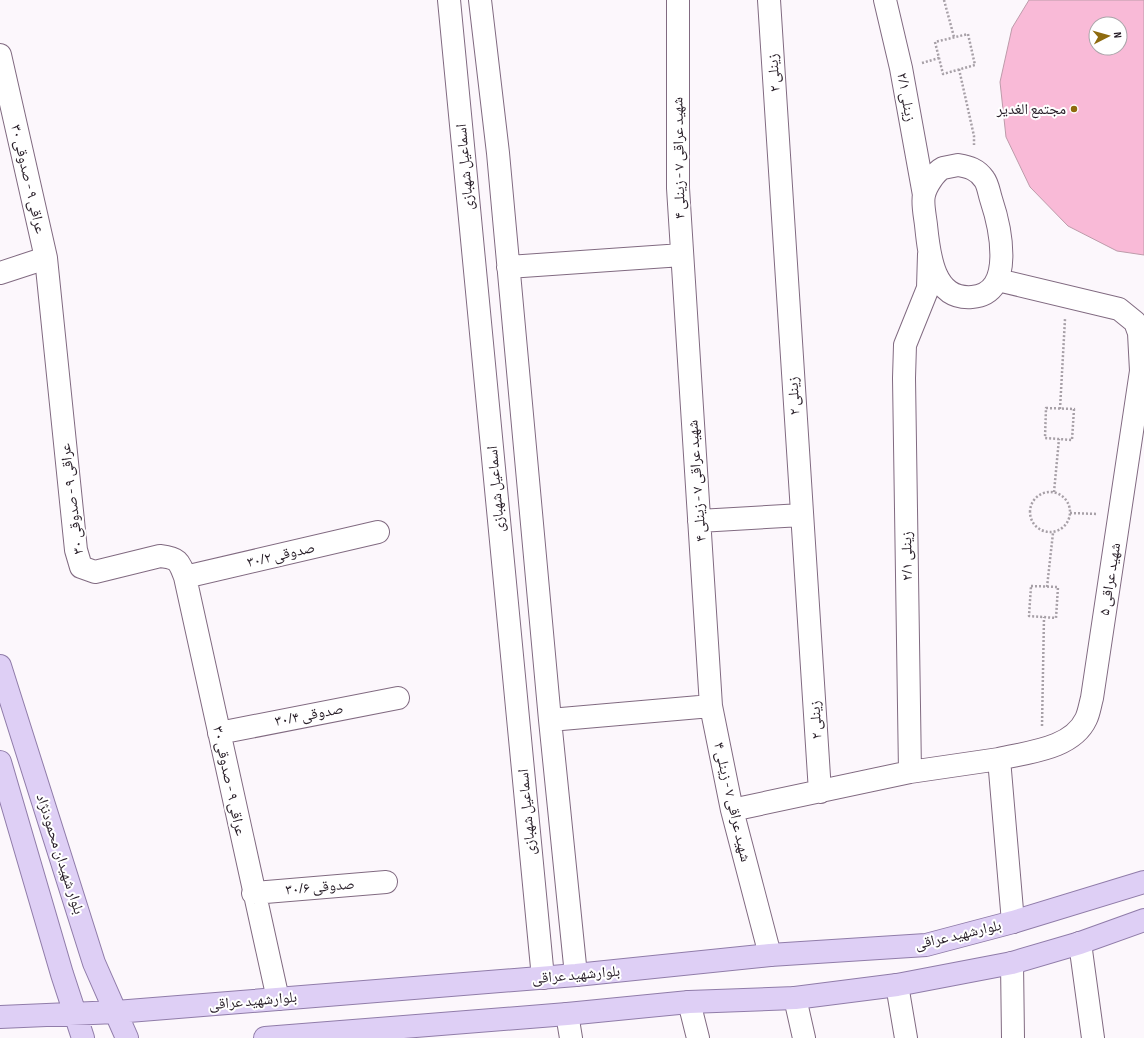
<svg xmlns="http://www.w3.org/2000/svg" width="1144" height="1038" viewBox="0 0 1144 1038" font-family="'Sofia Sans Condensed','Noto Naskh Arabic',sans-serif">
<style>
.building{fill:#f9bad7;stroke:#bd9baa;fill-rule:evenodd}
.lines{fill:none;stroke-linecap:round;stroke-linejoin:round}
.minor-casing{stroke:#816a81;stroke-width:24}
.major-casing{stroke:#907ca9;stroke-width:24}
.path{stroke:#a7a0a7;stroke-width:2.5;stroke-dasharray:2 2;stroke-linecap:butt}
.minor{stroke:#fff;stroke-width:22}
.major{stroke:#decff5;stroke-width:22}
.poi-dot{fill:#8e6a0e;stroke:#fff;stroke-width:1.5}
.labels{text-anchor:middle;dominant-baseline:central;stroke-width:4;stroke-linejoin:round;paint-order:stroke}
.street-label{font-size:15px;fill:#271d27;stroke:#fff}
.poi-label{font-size:15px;fill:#271d27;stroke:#fff;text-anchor:end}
</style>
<rect width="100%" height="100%" fill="#fcf7fc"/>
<!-- building -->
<path class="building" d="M1029,0h115v255l-27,-4 -49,-25 -38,-39 -24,-50 -6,-55 12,-54zM1096,24h24v24h-24z"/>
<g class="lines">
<defs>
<path id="minor" d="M449,0l94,978
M480,0l18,153 52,567 26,255
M678,0v188l33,518 21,104 38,145
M769,0l51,792
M885,0l16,68 23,127
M0,55l46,203 30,292 5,17 14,5 65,-16c18,2 19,5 25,21l93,422
M958,165c11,2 19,4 26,14 4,5 5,14 7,20 9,27 25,95 -19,98 -39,3 -43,-43 -46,-72 -1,-9 -4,-22 -2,-30 2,-9 11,-23 19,-27 5,-1 10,-2 15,-3z
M929,254l-1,34 -23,57 -1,33 6,394 89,-13
M508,267l174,-12
M0,273l46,-15
M998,280l121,29 16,13 4,11 2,38 -49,327c-2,7 -3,15 -6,21 -14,30 -58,33 -87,40l14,163
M699,521l103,-6
M185,577l193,-45
M550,720l161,-14
M219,733l179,-35
M732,810l178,-38
M253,893l133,-11
M1080,943l13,95
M1012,963l1,75
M897,985l9,53
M795,998l9,40
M689,1002l9,36
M567,1014l4,24"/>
<path id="major" d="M0,666l94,297 33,75
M0,762l62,212 21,64
M0,1017l116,-5 460,-37 194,-20 156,-10 87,-23 131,-40
M265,1038l302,-24 122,-12 106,-4 102,-13 115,-22 68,-20 64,-23"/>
</defs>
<!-- minor casing -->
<use href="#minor" class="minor-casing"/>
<!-- major casing -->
<use href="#major" class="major-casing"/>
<!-- path -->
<path class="path" d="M944,0l10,37
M968,34l7,31 -32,9 -8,-32z
M922,63l17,-5
M959,69l15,67v9
M1046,408l28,1 -2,31 -27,-2z
M1060,409l5,-90
M1054,492l5,-53
M1030 512a20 20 0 1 1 40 0a20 20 0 1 1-40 0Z
M1070,513l28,1
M1031,586l27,1 -2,31 -27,-2z
M1047,587l6,-54
M1042,726l2,-109"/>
<!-- minor -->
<use href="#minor" class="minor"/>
<!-- major -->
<use href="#major" class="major"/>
</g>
<!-- markers -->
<circle class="poi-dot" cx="1074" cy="109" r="4"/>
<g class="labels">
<!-- street labels -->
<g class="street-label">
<text transform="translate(774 73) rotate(-94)">زینلی ۲</text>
<text transform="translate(906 97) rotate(80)">زینلی ۲/۱</text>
<text transform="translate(679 158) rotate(-91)">شهید عراقی ۷ - زینلی ۴</text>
<text transform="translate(465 167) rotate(-95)">اسماعیل شهبازی</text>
<text transform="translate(28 179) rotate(77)">عراقی ۹ - صدوقی ۳۰</text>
<text transform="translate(794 396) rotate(-93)">زینلی ۲</text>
<text transform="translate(697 481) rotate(-94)">شهید عراقی ۷ - زینلی ۴</text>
<text transform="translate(496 489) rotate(-95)">اسماعیل شهبازی</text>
<text transform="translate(72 499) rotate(-97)">عراقی ۹ - صدوقی ۳۰</text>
<text transform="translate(281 555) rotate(-13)">صدوقی ۳۰/۲</text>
<text transform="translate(907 556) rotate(-91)">زینلی ۲/۱</text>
<text transform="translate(1110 579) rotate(-81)">شهید عراقی ۵</text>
<text transform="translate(309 715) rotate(-11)">صدوقی ۳۰/۴</text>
<text transform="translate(816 720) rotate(-93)">زینلی ۲</text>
<text transform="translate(229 781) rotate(78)">عراقی ۹ - صدوقی ۳۰</text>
<text transform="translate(732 802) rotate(77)">شهید عراقی ۷ - زینلی ۴</text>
<text transform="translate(527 812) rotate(-95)">اسماعیل شهبازی</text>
<text transform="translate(60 854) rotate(72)">بلوار شهیدان محمودنژاد</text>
<text transform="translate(320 887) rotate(-5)">صدوقی ۳۰/۶</text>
<text transform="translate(958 935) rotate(-13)">بلوارشهید عراقی</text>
<text transform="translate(576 975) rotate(-5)">بلوارشهید عراقی</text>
<text transform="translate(253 1001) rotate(-5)">بلوارشهید عراقی</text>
</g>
<!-- poi labels -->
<g class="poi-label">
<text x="1066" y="109">مجتمع الغدیر</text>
</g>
</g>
<!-- north arrow -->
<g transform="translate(1108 36) rotate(84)"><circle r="19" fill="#ffffff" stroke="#a9a5a9"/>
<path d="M0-3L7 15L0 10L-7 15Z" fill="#8e6a0e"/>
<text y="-6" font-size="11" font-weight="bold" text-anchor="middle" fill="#271d27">N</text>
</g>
</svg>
